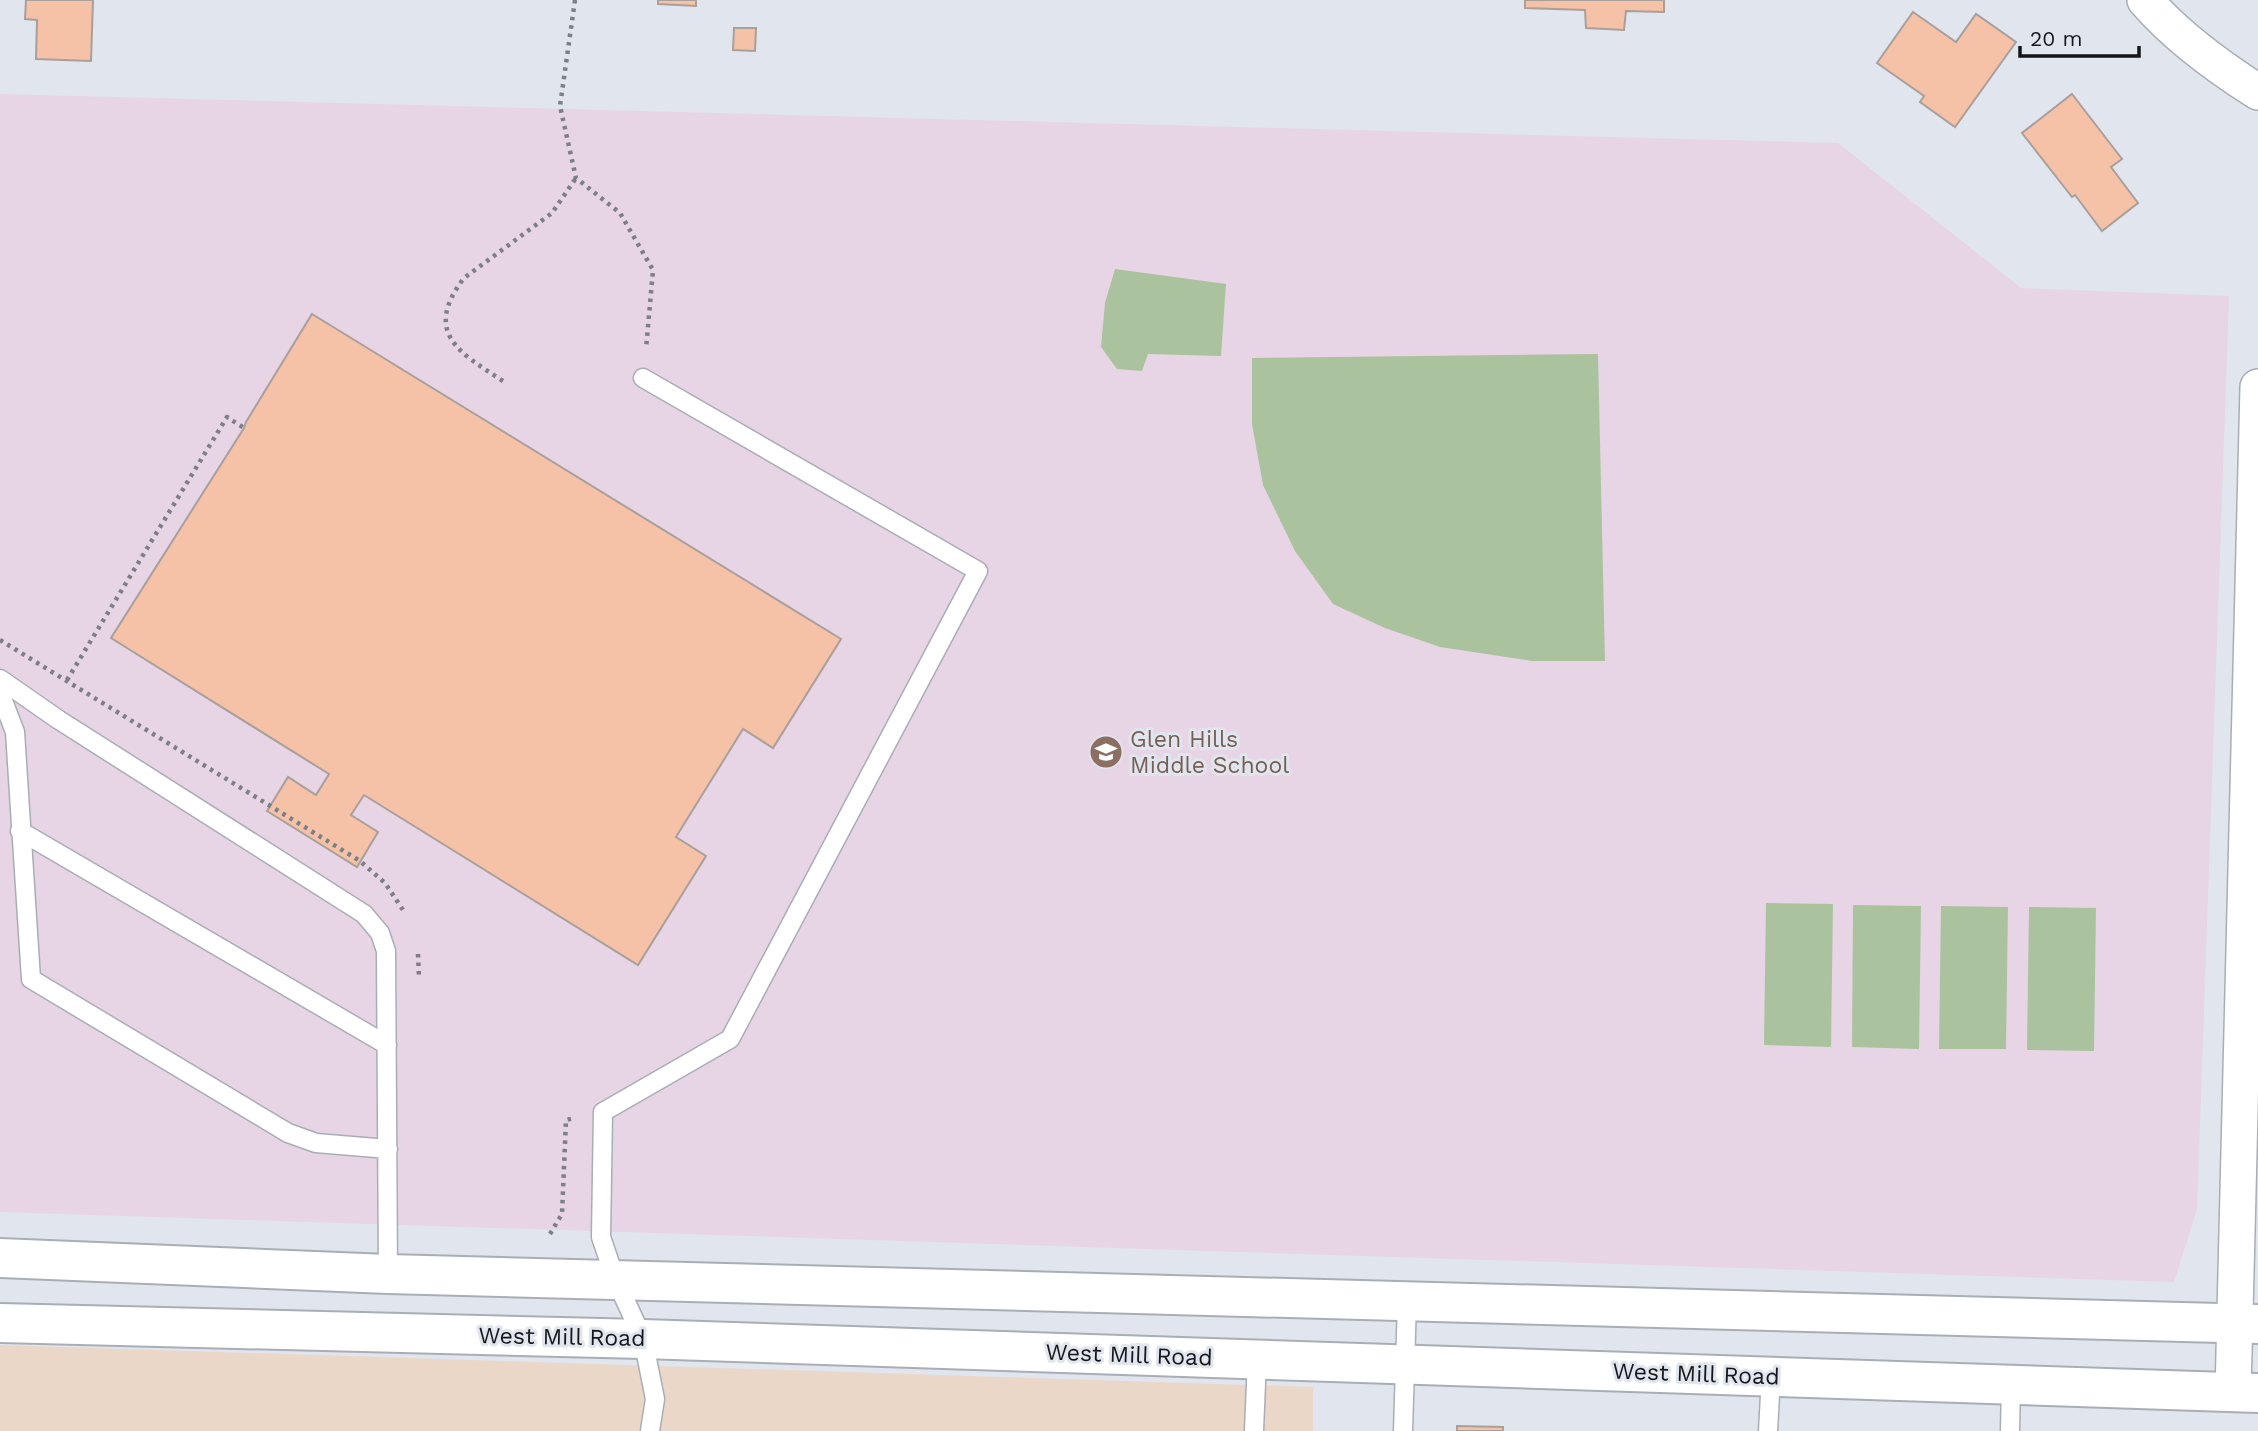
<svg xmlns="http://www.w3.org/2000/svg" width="2258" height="1431" viewBox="0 0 2258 1431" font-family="'Work Sans',sans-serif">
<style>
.industrial{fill:#ebd7c8}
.education{fill:#e7d4e5}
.green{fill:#aac39e}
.building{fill:#f5c2a8;stroke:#a99f9b;stroke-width:2}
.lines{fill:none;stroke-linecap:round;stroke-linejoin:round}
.lane-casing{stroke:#a9aeb6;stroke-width:21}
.street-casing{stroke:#a9aeb6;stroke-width:38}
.secondary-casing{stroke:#a9aeb6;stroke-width:42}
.path{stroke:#7c7f85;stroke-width:4.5;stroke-dasharray:3.5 5;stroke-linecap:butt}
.lane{stroke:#fff;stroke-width:18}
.street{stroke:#fff;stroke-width:35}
.secondary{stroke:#fff;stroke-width:38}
.labels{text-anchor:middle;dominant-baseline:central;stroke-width:6;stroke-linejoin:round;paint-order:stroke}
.education-label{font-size:23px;fill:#785e54;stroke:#e0e5ee;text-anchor:start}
.street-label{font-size:23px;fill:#151619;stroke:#e0e5ee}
</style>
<rect width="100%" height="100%" fill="#e0e5ee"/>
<!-- industrial -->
<path class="industrial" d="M0,1345l1313,42v44h-1313z"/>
<!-- education -->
<path class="education" d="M0,94l1838,49 183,145 208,8 -32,913 -23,73 -2174,-70z"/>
<!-- green -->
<path class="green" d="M1115,269l111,15 -5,72 -73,-2 -6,17 -25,-2 -16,-22 4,-44z
M1598,354l7,307h-73l-92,-14 -55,-19 -52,-24 -38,-53 -32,-66 -11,-61v-66z
M1766,903l67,1 -2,143 -67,-2z
M1853,905l68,1 -2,143 -67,-2z
M1941,906l67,1 -2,142h-67z
M2029,907l67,1 -2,143 -67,-1z"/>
<!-- building -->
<path class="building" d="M26,0h67l-2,61 -55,-2 1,-39 -12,-1z
M658,0h38v6l-38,-2z
M1525,0h139v12l-38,-1 -2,19 -38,-2 -1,-18 -60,-2z
M1913,12l43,30 20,-28 40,28 -61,85 -35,-25 4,-6 -47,-33z
M734,28h22l-1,23 -22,-1z
M2072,94l50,65 -11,8 27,36 -36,28 -27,-36 -3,2 -50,-64z
M312,314l529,325 -68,109 -30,-19 -67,108 30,19 -68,109 -274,-170 -13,20 27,17 -21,35 -90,-56 21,-34 28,18 13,-21 -218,-136 133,-210 2,-6z
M1457,1426l46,1v4h-46z"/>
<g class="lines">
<defs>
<path id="lane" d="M643,378l335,193 -248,468 -127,73 -2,125 14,41 28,61 12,60 -5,32
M0,679l59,41 305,194 16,19 6,18 2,323
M0,693l15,39 16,247 257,154 28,10 72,6
M20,831l367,214
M1254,1431l3,-72
M1403,1431l4,-130
M1768,1431l3,-54
M2010,1431l1,-46"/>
<path id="street" d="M2145,0c32,37 72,66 113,92
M2233,1393l25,-1006"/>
<path id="secondary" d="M0,1258l388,16 1870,50
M0,1323l643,16 1615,54"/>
</defs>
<!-- lane casing -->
<use href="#lane" class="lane-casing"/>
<!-- street casing -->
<use href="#street" class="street-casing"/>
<!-- secondary casing -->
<use href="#secondary" class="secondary-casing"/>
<!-- path -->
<path class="path" d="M575,0l-15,106 16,72 44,35 33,57 -7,79
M503,381c-43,-28 -81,-48 -39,-103l88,-65 24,-35
M0,640l360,221 25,22 20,30
M67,680l160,-263 17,11
M418,954l1,23
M550,1234l12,-20 4,-94 9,-2"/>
<!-- lane -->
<use href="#lane" class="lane"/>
<!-- street -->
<use href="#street" class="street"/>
<!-- secondary -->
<use href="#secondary" class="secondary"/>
</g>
<!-- icons -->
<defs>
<symbol id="school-disc" viewBox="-11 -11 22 22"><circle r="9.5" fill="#8d6e63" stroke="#e0e5ee"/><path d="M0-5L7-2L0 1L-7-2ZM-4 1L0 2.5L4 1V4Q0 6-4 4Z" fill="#fff"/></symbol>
</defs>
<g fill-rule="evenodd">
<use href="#school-disc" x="1087" y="733" width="38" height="38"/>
</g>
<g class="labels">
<!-- education labels -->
<g class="education-label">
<text x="1130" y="739">Glen Hills<tspan x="1130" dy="26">Middle School</tspan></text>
</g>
<!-- street labels -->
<g class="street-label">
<text transform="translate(562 1337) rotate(1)">West Mill Road</text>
<text transform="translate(1129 1355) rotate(2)">West Mill Road</text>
<text transform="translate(1696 1374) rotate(2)">West Mill Road</text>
</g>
</g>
<!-- scale -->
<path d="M2020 46v10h119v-10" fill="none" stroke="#151619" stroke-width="3.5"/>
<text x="2030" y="46" font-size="21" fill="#151619" stroke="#e0e5ee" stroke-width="5" paint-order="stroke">20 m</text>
</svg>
